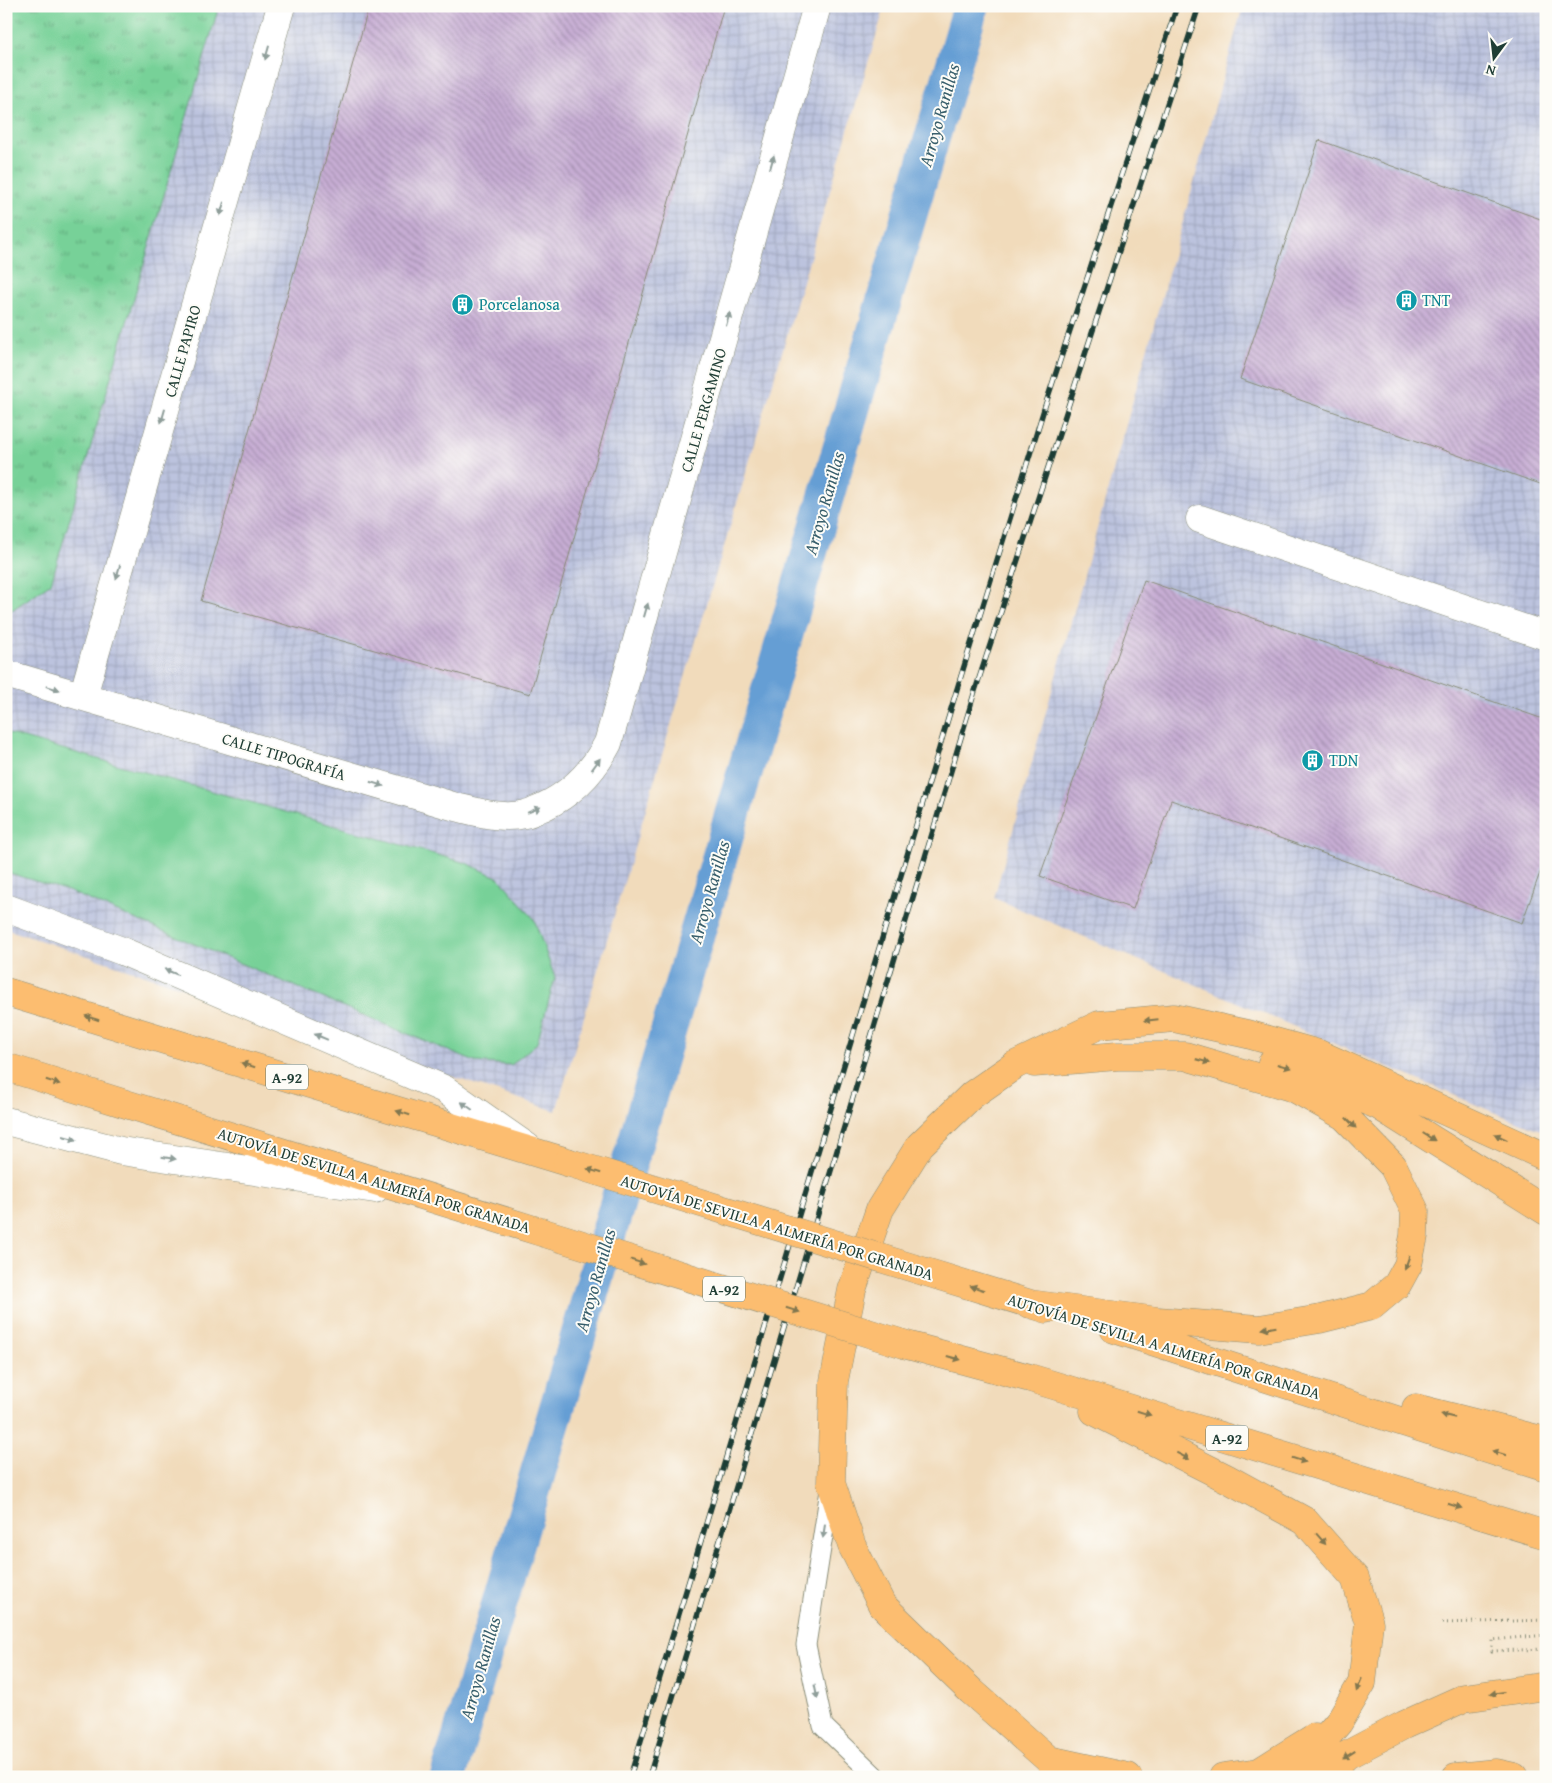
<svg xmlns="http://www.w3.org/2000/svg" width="1552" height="1783" viewBox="0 0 1552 1783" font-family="'Gentium Book Plus',serif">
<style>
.industrial{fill:url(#industrial-grid)}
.grass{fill:url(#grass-tufts);stroke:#4b8766}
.park{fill:#77d198;stroke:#4b8766}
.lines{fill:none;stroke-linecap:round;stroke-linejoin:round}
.canal{stroke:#659ed4;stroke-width:36}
.building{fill:url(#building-back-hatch)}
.service-casing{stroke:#888c78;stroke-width:21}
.minor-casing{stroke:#888c78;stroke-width:29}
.trunk-casing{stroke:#888c78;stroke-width:29}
.path{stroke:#888c78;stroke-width:3;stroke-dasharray:1 4;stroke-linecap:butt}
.service{stroke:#fff;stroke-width:19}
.minor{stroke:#fff;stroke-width:28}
.trunk{stroke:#fcbd6f;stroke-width:28}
.rail-casing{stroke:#1f3d34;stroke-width:5.5}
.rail{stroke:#fdfcf7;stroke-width:4;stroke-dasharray:11;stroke-linecap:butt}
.trunk-bridge-casing{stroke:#888c78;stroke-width:29;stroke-linecap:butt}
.trunk-bridge{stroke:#fcbd6f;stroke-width:28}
.oneway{fill:#8f9e9a}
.oneway2{fill:#82774f}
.labels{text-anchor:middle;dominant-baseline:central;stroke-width:4;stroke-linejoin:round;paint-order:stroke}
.shield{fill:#fdfcf7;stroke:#62766e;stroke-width:1}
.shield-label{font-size:15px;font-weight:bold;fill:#1f3d34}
.culture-label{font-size:16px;fill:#0d838f;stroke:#fdfcf7;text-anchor:start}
.street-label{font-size:16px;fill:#1f3d34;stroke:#fdfcf7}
.water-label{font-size:18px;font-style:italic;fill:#385f6c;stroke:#fdfcf7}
</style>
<defs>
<pattern id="industrial-grid" width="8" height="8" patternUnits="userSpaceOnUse" patternTransform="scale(1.25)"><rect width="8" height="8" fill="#bcc3de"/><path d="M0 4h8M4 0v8" fill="none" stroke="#a1a8bf"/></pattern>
<pattern id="grass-tufts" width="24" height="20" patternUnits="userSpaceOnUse" patternTransform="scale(1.25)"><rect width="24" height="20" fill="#77d198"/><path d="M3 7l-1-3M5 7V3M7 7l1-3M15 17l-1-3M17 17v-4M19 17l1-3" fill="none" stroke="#61ab7d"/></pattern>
<pattern id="building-back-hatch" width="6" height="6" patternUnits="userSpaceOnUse" patternTransform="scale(1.25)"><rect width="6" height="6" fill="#c7add4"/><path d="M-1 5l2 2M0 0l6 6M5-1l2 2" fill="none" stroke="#a18ead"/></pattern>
</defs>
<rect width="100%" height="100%" fill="#fdfcf7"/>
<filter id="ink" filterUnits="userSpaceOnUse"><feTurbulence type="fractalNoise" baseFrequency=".02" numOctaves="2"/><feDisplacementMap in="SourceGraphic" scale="10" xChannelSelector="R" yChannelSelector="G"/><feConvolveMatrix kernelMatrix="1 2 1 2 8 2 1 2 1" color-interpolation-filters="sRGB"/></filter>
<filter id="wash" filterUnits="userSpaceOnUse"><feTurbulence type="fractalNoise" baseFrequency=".0096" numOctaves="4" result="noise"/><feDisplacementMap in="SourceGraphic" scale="20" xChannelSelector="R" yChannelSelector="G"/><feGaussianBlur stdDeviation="1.12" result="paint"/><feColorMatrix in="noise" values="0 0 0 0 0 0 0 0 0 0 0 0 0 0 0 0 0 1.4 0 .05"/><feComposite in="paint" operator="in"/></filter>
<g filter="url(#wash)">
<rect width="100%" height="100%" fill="#f1dbbb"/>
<!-- industrial -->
<path class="industrial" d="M6,6h879l-329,1105 -550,-182z
M1243,6h303v1126l-53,-20 -499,-214z"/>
<!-- grass -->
<path class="grass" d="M6,6h213l-168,577 -45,31z"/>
<!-- park -->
<path class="park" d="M6,733l460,130 33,15 35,41 21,59 -18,65 -26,22 -36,-3 -407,-171 -62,-19z"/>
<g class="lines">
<!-- canal -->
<path class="canal" d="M448,1777l523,-1771"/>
</g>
<g id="blocks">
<!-- building -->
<path class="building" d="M369,6h355l-194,688 -329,-93z
M1319,140l227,81v265l-306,-107z
M1144,580l402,140v136l-24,67 -351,-123 -38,109 -93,-33z"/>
</g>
</g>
<g filter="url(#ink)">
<use href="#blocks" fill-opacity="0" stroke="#888c78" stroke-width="1"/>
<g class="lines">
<defs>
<path id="service" d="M830,1490l-24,155 17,81 53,51"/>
<path id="minor" d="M1200,519l346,117
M6,674l450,133c21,5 47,13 69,7 6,-1 12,-5 18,-7 30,-14 50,-35 65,-64l209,-737
M83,696l198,-690
M6,908l116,43 322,138 83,58
M6,1121l115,30 254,38"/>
<path id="trunk" d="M6,992l561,170
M1272,1063l29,8 78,35 167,105
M6,1067l535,165
M926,1272l121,37
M1030,1304l128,17 101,8 61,-10 52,-13 25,-21 11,-20 6,-29 1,-25 -22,-45 -49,-50 -50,-28 -109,-32h-68l-83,7
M1114,1329l432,139
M907,1345l123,33 516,157
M1416,1408l130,33
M1094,1411l134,68 77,42 50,57 14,45 -7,60 -23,39 -47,55
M1049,1760l79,17
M1064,1777l-15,-17 -78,-69 -89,-86 -30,-59 -21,-63 3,-102 18,-91 28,-81 40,-64 52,-50 43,-30 84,-40 75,-7 73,16 72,20 227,103
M1223,1777l36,-5 56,-35
M1321,1777l26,-22 57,-30 60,-27 82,-12
M1456,1777l40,-4 18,4"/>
</defs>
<!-- service casing -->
<use href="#service" class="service-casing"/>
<!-- minor casing -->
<use href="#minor" class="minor-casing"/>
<!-- trunk casing -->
<use href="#trunk" class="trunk-casing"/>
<!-- path -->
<path class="path" d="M1442,1623l104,-3
M1546,1635l-54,5v11l54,-2"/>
<!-- service -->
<use href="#service" class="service"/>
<!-- minor -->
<use href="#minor" class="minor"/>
<!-- trunk -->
<use href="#trunk" class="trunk"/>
<defs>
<path id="rail" d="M630,1777l327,-1088 87,-280 133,-403
M649,1777l325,-1083 225,-688"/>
</defs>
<!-- rail casing -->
<use href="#rail" class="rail-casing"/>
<!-- rail -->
<use href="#rail" class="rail"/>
<defs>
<path id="trunk-bridge" d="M567,1162l359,110
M541,1232l366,113"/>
</defs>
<!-- trunk-bridge casing -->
<use href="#trunk-bridge" class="trunk-bridge-casing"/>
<!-- trunk-bridge -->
<use href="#trunk-bridge" class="trunk-bridge"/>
</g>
<!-- one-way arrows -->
<defs><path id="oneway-solid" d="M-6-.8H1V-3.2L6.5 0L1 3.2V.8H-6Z" transform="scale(1.25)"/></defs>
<g class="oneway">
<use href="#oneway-solid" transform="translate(267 53) rotate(106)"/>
<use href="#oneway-solid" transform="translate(772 162) rotate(-74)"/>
<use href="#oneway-solid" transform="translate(222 209) rotate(106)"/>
<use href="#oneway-solid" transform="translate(728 319) rotate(-74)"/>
<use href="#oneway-solid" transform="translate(163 416) rotate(106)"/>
<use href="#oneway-solid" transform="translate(118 572) rotate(106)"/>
<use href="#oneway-solid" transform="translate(646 610) rotate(-74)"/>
<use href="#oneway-solid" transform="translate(53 688) rotate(16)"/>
<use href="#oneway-solid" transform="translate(596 764) rotate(-54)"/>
<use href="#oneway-solid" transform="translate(377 784) rotate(17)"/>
<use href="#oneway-solid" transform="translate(534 810) rotate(-23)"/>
<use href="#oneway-solid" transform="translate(171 972) rotate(-157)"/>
<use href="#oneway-solid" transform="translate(321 1037) rotate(-157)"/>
<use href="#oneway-solid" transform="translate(467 1106) rotate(-145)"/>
<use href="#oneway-solid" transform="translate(70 1138) rotate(15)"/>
<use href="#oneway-solid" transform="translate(169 1158) rotate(9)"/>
<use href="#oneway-solid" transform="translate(824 1531) rotate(99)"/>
<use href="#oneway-solid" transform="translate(816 1692) rotate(78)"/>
</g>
<g class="oneway2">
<use href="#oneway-solid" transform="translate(92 1018) rotate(-163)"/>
<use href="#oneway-solid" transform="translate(1151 1020) rotate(174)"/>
<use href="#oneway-solid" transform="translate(1203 1061) rotate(16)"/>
<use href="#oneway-solid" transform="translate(248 1065) rotate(-163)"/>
<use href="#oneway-solid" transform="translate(1284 1066) rotate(16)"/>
<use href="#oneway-solid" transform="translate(53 1082) rotate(17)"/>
<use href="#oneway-solid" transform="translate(403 1113) rotate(-163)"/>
<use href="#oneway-solid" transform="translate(1351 1123) rotate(46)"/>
<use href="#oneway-solid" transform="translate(1429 1137) rotate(32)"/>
<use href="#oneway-solid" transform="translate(1501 1137) rotate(-155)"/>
<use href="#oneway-solid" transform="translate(594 1171) rotate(-163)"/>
<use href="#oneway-solid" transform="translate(638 1262) rotate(17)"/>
<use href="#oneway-solid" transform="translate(1407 1263) rotate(109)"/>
<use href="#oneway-solid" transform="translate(977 1288) rotate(-163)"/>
<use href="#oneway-solid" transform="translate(793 1310) rotate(17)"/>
<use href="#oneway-solid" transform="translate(1269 1328) rotate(171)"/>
<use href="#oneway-solid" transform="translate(954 1358) rotate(15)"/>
<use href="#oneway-solid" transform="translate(1144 1413) rotate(17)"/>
<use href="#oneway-solid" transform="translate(1448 1416) rotate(-166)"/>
<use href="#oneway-solid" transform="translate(1499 1453) rotate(-162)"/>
<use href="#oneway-solid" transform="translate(1183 1456) rotate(27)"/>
<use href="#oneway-solid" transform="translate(1299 1460) rotate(17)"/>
<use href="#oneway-solid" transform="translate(1455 1506) rotate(17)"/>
<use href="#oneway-solid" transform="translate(1321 1539) rotate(49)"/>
<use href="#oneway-solid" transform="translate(1359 1685) rotate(112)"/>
<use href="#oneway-solid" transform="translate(1497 1693) rotate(172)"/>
<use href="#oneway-solid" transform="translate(1349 1755) rotate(147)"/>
</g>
</g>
<!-- icons -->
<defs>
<symbol id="building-disc" viewBox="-11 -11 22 22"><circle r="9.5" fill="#0f9aa8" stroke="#fdfcf7"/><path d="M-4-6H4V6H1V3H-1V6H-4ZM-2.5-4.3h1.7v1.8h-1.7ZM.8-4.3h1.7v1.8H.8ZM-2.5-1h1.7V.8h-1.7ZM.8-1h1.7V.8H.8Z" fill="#fff"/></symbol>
</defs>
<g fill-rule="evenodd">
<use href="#building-disc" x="1394" y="288" width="25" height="25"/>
<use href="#building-disc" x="450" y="292" width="25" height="25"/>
<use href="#building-disc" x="1300" y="748" width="25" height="25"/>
</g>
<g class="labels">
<!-- shield labels -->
<g class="shield">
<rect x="266" y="1064.5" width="42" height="25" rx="4"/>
<rect x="703" y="1276.5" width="42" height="25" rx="4"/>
<rect x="1206" y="1425.5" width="42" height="25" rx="4"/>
</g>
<g class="shield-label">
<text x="287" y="1077">A-92</text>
<text x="724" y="1289">A-92</text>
<text x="1227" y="1438">A-92</text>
</g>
<!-- culture labels -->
<g class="culture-label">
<text x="1422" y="300">TNT</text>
<text x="479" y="304">Porcelanosa</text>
<text x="1329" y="760">TDN</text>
</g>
<!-- street labels -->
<g class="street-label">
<text transform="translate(182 351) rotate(-74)">CALLE PAPIRO</text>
<text transform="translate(703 410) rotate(-74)">CALLE PERGAMINO</text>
<text transform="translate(284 756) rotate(17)">CALLE TIPOGRAFÍA</text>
<text transform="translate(374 1180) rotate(17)">AUTOVÍA DE SEVILLA A ALMERÍA POR GRANADA</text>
<text transform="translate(777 1227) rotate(17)">AUTOVÍA DE SEVILLA A ALMERÍA POR GRANADA</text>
<text transform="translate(1164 1346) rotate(17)">AUTOVÍA DE SEVILLA A ALMERÍA POR GRANADA</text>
</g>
<!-- water labels -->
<g class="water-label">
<text transform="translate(939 115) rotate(-74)">Arroyo Ranillas</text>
<text transform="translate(824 503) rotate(-74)">Arroyo Ranillas</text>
<text transform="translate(709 892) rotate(-74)">Arroyo Ranillas</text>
<text transform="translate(595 1280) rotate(-74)">Arroyo Ranillas</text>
<text transform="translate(480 1668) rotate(-74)">Arroyo Ranillas</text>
</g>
</g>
<!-- margin -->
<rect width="1552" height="1783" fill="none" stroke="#fdfcf7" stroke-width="25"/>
<!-- north arrow -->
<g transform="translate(1494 58) rotate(195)" stroke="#fdfcf7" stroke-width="4" paint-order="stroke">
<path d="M0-4L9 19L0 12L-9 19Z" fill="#1f3d34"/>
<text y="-8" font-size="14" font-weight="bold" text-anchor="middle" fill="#1f3d34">N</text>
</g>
</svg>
